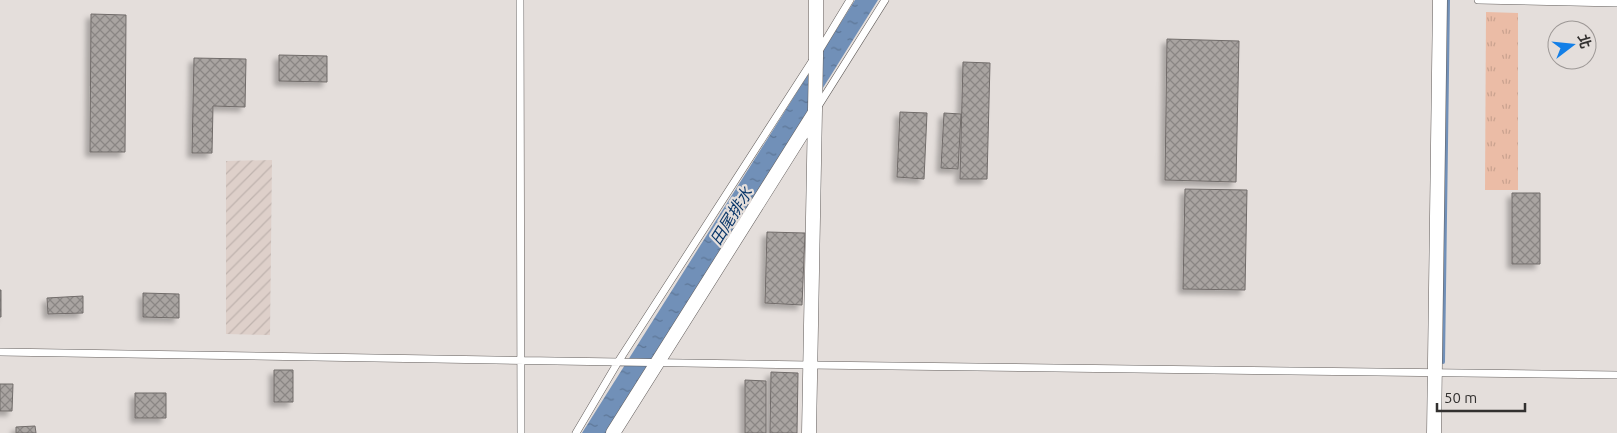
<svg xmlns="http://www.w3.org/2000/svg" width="1617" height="433" viewBox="0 0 1617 433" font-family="Ubuntu,'Noto Sans TC',sans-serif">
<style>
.industrial{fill:url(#industrial-furrows)}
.grass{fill:url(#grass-tufts)}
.water{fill:url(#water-ripples)}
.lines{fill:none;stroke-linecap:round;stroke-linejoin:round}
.stream{stroke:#7190b8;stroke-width:4}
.building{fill:url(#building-cross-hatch);stroke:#716c6a;filter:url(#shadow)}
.service-casing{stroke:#625d5b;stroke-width:8}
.minor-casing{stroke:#625d5b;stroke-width:15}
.service{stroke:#fff;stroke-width:7}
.minor{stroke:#fff;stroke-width:14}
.labels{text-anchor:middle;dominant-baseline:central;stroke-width:4.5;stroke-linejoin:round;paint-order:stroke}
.water-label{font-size:16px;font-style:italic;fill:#0c386a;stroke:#e4dedb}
</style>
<defs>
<pattern id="industrial-furrows" width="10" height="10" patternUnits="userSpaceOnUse" patternTransform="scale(1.25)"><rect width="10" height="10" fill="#ded0ca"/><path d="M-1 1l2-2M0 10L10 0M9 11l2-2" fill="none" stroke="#bfb3ae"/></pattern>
<pattern id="grass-tufts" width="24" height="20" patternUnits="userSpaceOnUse" patternTransform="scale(1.25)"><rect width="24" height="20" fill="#ebbca6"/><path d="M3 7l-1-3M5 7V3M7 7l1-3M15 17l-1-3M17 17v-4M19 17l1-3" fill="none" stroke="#caa28f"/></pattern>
<pattern id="water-ripples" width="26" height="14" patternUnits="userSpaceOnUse" patternTransform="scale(1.25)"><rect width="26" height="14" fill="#7190b8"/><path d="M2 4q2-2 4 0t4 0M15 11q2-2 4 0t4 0" fill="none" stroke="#5d7696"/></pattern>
<pattern id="building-cross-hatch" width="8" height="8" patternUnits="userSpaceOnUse" patternTransform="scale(1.25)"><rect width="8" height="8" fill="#a9a4a1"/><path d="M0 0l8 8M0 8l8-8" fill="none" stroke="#8a8684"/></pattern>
<filter id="shadow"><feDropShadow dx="-4.5" dy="4.5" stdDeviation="2.5" flood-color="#0004"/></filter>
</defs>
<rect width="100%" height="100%" fill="#e4dedb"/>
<!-- industrial -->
<path class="industrial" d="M272,160l-2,175 -44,-1v-173z"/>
<!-- grass -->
<path class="grass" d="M1486,12l32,1v177h-33z"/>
<!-- water -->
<path class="water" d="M855,0h23l-271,433h-25z"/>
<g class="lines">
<!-- stream -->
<path class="stream" d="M1443,362l5,-362"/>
</g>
<!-- building -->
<path class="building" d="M91,14l35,1 -1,137h-35z
M1167,39l72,2 -3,141 -71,-2z
M279,55l48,1v26l-48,-1z
M194,58l52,1 -1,48 -32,-1 -1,47h-20z
M963,62l27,1 -3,116h-27z
M900,112l27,1 -3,66 -27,-2z
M944,113l17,1 -3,55 -17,-1z
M1185,189l62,1 -2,100 -62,-1z
M1512,193h28v71h-28z
M767,232l38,1 -3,72 -37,-2z
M0,290h1v27h-1z
M143,293l36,1v24l-36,-1z
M83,296v17l-35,1 -1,-16z
M274,370h19v32h-19z
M771,372l27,1 -1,60h-27z
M745,380l21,1v52h-21z
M0,384h13l-1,27h-12z
M135,393h31v25h-31z
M35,426l1,7h-20v-6z"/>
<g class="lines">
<defs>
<path id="service" d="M520,0l1,433
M1478,0l139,3
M819,51l31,-51
M817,108l68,-108
M0,352l809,13 808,10
M576,433l42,-71 195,-302"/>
<path id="minor" d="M613,433l201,-319
M809,433l7,-377v-56
M1434,433l6,-433"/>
</defs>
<!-- service casing -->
<use href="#service" class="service-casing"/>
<!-- minor casing -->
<use href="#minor" class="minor-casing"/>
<!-- service -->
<use href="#service" class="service"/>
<!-- minor -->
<use href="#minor" class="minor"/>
</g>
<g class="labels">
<!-- water labels -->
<g class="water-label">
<text transform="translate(731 216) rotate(-58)">田尾排水</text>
</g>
</g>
<!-- north arrow -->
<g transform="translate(1572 45) rotate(74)"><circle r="24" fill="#e4dedb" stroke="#9d9896"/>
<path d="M0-4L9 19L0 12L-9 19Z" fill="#137fe7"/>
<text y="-8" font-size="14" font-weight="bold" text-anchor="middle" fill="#32302f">北</text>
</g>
<!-- scale -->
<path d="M1437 403v8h88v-8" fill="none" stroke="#32302f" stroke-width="2.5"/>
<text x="1444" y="403" font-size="15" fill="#32302f" stroke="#e4dedb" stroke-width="4" paint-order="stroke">50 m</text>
</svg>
